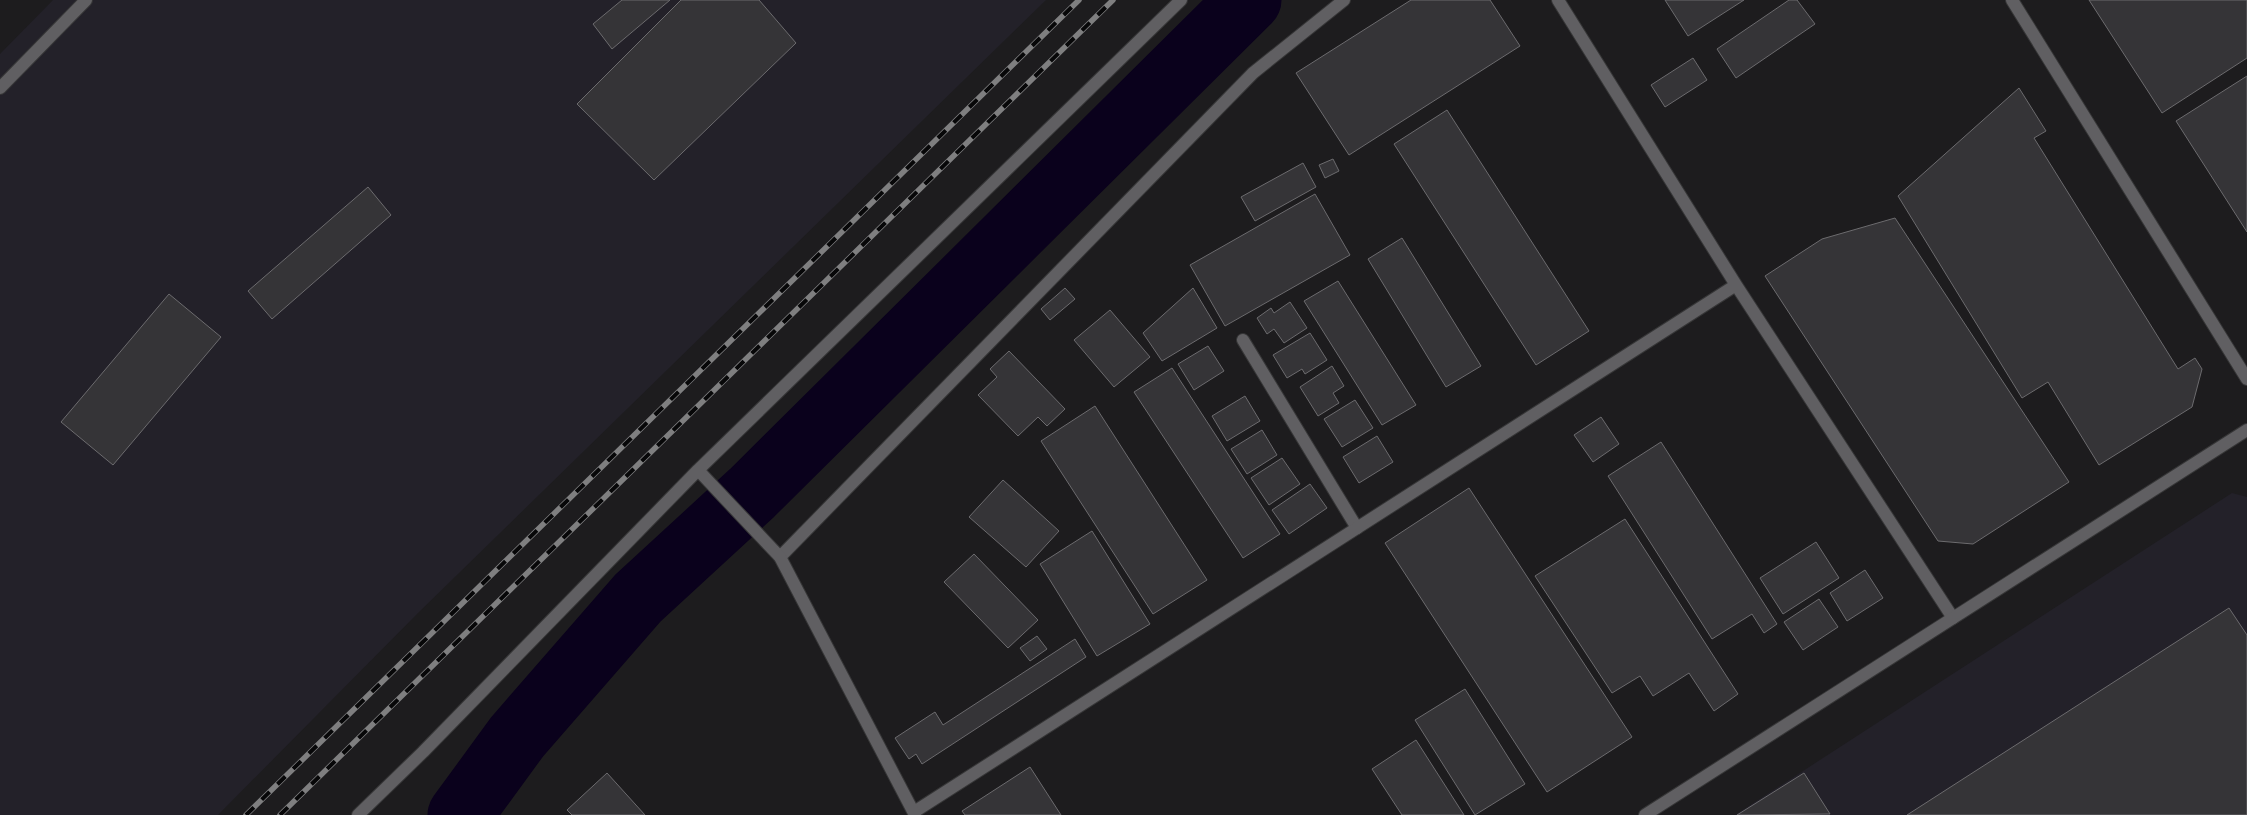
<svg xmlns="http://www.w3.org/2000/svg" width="2247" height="815" viewBox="0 0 2247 815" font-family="Merriweather,serif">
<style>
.built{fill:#232129}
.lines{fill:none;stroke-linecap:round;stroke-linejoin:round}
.river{stroke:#0a011c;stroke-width:65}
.building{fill:#353437;stroke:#6c6b6e}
.service-casing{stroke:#363637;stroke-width:14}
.minor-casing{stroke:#363637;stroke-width:14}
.tertiary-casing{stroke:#363637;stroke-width:14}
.service{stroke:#605f62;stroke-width:12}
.minor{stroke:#605f62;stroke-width:12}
.tertiary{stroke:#605f62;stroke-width:12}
.rail-casing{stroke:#7f7f80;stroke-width:5.5}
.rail{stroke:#070708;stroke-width:4;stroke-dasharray:11;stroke-linecap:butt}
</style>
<rect width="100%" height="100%" fill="#1d1c1e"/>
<!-- built -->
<path class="built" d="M53,0h993l-628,613 -200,202h-218v-761z
M2232,493l15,4v318h-512z"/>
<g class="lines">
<!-- river -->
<path class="river" d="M460,815l57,-78 121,-139 114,-105 497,-493"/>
</g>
<!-- building -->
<path class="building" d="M622,0h48l-58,49 -19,-25z
M681,0h78l37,43 -142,137 -77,-76z
M1411,0h79l30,46 -171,109 -53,-82z
M1665,0h79l-56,36z
M1789,0h8l18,24 -79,54 -19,-29z
M2089,0h158v58l-85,55z
M1693,58l14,22 -42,27 -14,-22z
M2247,76v156l-71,-111z
M2019,88l27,43 -12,7 144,231 17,-11 7,11 -10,38 -93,58 -51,-83 -26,16 -124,-202z
M1447,110l142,221 -53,34 -142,-221z
M1333,159l6,12 -14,7 -6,-13z
M1303,163l13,24 -61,34 -14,-24z
M368,187l23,28 -119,104 -24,-28z
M1315,194l35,61 -125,71 -35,-61z
M1895,218l174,264 -96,62 -35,-3 -173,-265 57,-37z
M1402,238l79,128 -35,21 -78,-128z
M1338,281l78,124 -34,20 -78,-124z
M1065,288l10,11 -25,21 -9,-11z
M1193,288l24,40 -55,33 -19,-28z
M169,294l52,43 -108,128 -52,-43z
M1290,302l17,26 -23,15 -10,-14 -7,5 -10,-16 14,-10 3,5z
M1110,310l40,47 -36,30 -40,-47z
M1310,333l17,27 -22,14 -3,-5 -15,9 -14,-23z
M1208,346l16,25 -30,19 -16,-26z
M1009,351l56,58 -18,17 -9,-9 -20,19 -40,-41 19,-18 -7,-8z
M1332,366l12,20 -11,7 6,10 -21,13 -18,-29z
M1172,368l108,166 -37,24 -109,-166z
M1245,396l15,25 -33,20 -15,-25z
M1355,400l18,28 -31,19 -18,-28z
M1095,406l112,174 -54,34 -112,-173z
M1601,417l18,27 -26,18 -19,-27z
M1262,430l15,25 -30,19 -16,-25z
M1377,436l16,26 -34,21 -16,-26z
M1661,442l116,182 -13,9 -12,-19 -40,25 -104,-163z
M1282,458l18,26 -31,21 -18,-27z
M1003,480l56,51 -33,36 -57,-50z
M1310,484l17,24 -38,26 -17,-24z
M1469,488l163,249 -85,55 -162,-249z
M1625,519l113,175 -24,17 -25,-38 -36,23 -13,-20 -28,17 -77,-117z
M1092,531l58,93 -53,32 -57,-92z
M1816,542l23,36 -56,36 -23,-36z
M974,554l64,66 -30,28 -64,-66z
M1865,570l18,28 -36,23 -17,-28z
M1819,599l19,28 -35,23 -19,-28z
M2229,608l18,27v180h-340z
M1037,636l10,13 -17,12 -10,-13z
M1075,639l11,18 -164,107 -6,-10 -7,5 -14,-21 40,-26 8,13z
M1465,689l60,95 -50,31 -60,-95z
M1416,740l48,75h-62l-30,-46z
M1030,767l31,48h-96l-3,-4z
M607,773l38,42h-73l-5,-5z
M1804,773l26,41 -93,1z"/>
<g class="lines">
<defs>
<path id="service" d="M0,88l86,-88
M1243,340l114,188"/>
<path id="minor" d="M1558,0l178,285 217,333
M780,557l473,-484 91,-73
M914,812l822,-527"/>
<path id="tertiary" d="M2012,0l235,379
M698,470l82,87 135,258
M358,815l65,-63 275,-282 483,-470
M1645,815l602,-385"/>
</defs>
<!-- service casing -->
<use href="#service" class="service-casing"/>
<!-- minor casing -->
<use href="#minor" class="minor-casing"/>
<!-- tertiary casing -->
<use href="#tertiary" class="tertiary-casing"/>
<!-- service -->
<use href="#service" class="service"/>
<!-- minor -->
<use href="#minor" class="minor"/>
<!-- tertiary -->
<use href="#tertiary" class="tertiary"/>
<defs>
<path id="rail" d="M246,815l833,-815
M280,815l833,-815"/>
</defs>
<!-- rail casing -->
<use href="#rail" class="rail-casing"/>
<!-- rail -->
<use href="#rail" class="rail"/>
</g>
</svg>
